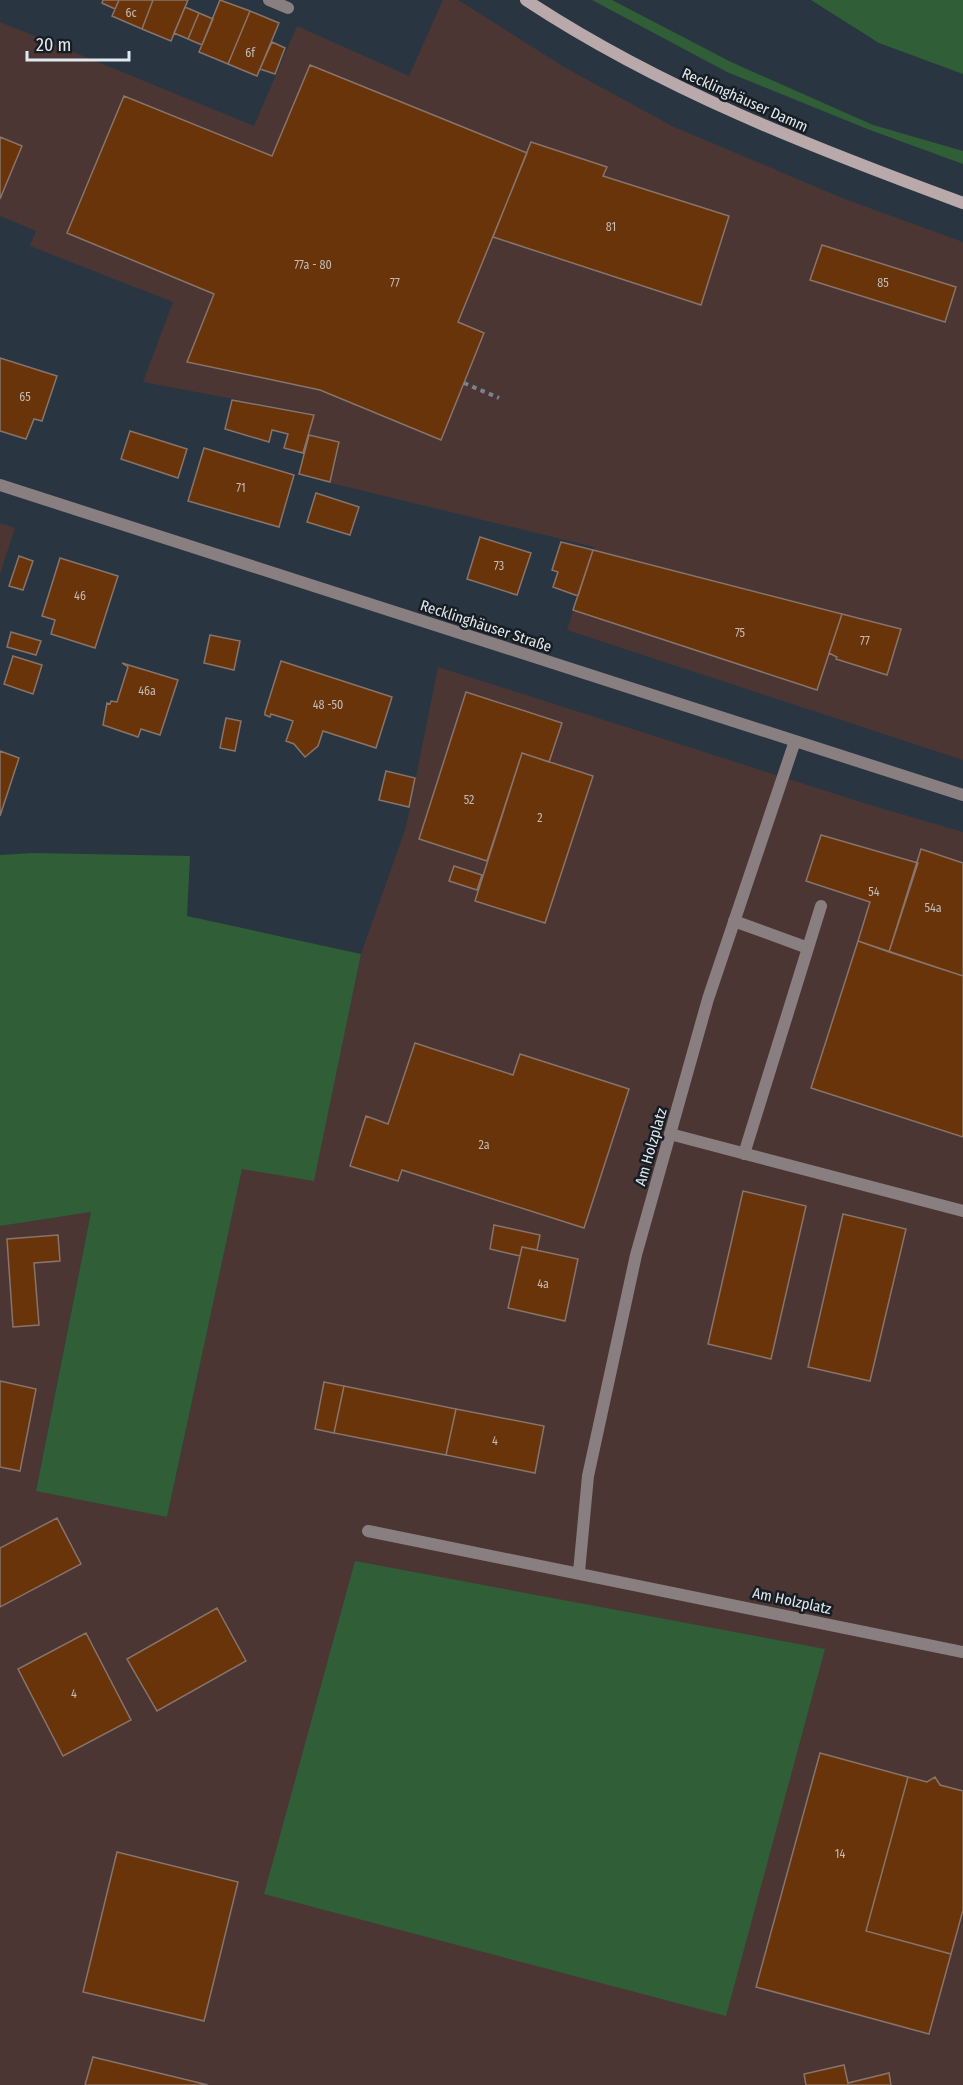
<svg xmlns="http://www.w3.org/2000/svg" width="963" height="2085" viewBox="0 0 963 2085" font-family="'Fira Sans Condensed',sans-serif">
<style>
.commercial{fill:#4b3634}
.green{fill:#305e37}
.building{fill:#6a340b;stroke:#87746a;stroke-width:1.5}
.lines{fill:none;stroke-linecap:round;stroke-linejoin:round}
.path{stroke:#78838d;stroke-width:4;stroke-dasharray:4.5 4.5;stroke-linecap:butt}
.lane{stroke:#897f80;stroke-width:12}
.street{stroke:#897f80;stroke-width:12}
.secondary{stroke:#b9a9aa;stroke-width:12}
.labels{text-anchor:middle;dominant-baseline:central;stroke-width:5;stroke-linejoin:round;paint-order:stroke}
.number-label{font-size:12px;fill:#c2bcb7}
.street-label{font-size:15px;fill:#e0e9f0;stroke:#171d22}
</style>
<rect width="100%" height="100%" fill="#293642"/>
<!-- commercial -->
<path class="commercial" d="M443,0h15l106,67 108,59 170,72 121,44v518l-396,-130 27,-83 -263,-64 9,-41 -31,-8 5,-20 -171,-32 30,-80 -143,-56 6,-15 -36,-15v-194l254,104 43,-100 112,50z
M0,523l15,5 -15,46z
M438,667l432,138 93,27v1253h-963v-859l91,-14 -55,278 131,27 75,-349 72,12 47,-226 45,-127z"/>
<!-- green -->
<path class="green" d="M592,0h20l119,62 142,63 90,26v13l-93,-34 -143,-58z
M811,0h152v74l-84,-31z
M33,853l157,3 -3,60 174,38 -47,227 -72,-12 -75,348 -131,-26 55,-279 -91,14v-371z
M355,1561l470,88 -99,367 -462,-122z"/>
<!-- building -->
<path class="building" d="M103,0h16l-4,9 -13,-6z
M119,0h34l-11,29 -30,-13z
M153,0h35l-17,41 -29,-12z
M220,0l30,11 -22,53 -29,-12z
M185,7l14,6 -11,26 -14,-6z
M250,11l29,12 -22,53 -29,-12z
M199,13l14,6 -11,26 -14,-6z
M272,42l13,6 -10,26 -15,-5z
M310,65l217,88 -69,169 26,11 -43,107 -121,-50 -133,-28 27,-68 -147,-61 57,-137 148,60z
M0,137l22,9 -22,53z
M531,142l76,25 -4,9 126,40 -28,89 -208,-68z
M822,245l134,42 -11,35 -135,-42z
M0,358l57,18 -15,45 -8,-2 -8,20 -26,-8z
M232,400l82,15 -11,38 -19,-5 4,-14 -16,-4 -3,12 -44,-13z
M130,431l57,18 -9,29 -57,-19z
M309,435l30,7 -9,40 -31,-8z
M204,448l90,27 -15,52 -91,-26z
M316,493l43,14 -9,28 -43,-13z
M480,537l51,16 -14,42 -50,-16z
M561,542l32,8 -15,46 -25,-9 5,-15 -6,-2z
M593,550l249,64 -25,76 -244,-80z
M19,556l14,5 -10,29 -14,-4z
M60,558l58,18 -23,72 -44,-14 4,-14 -13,-4z
M842,614l59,15 -14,46 -51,-16 1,-2 -8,-4z
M11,632l30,9 -5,14 -29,-8z
M210,635l30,6 -6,29 -30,-7z
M13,656l29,9 -9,29 -29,-10z
M281,661l111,36 -16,51 -53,-17 -5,15 -13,11 -11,-13 -8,-3 7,-20 -22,-7 -1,3 -5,-2v-3z
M122,663l56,17 -18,55 -19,-6 -3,8 -35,-12 4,-22 3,1 1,-3 6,1 11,-35z
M466,692l96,31 -13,39 -27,-9 -35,108 -68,-22z
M226,718l15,3 -6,30 -15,-3z
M0,751l19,7 -19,58z
M522,753l71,23 -48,147 -70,-22z
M386,771l29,7 -6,29 -30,-7z
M821,835l97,28 -29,89 -31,-11 12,-39 -64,-21z
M921,849l42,14v113l-74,-24z
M454,866l28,9 -5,15 -28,-9z
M858,941l105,35v161l-152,-49z
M415,1043l98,32 7,-21 109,35 -45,139 -182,-58 -4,11 -48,-15 16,-50 22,8z
M743,1191l63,15 -35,153 -63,-15z
M843,1214l63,15 -36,152 -62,-14z
M494,1225l46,10 -3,15 -15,-3 -2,9 -30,-7z
M58,1235l2,26 -26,2 5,62 -26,2 -6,-88z
M522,1247l56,12 -13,62 -57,-13z
M0,1381l36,8 -16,82 -20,-4z
M324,1382l20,4 -10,47 -19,-4z
M344,1386l112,23 -10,46 -112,-22z
M456,1409l88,17 -9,47 -89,-18z
M57,1518l24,46 -81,43v-59z
M217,1608l29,53 -89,50 -30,-52z
M86,1633l45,87 -68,36 -45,-87z
M820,1753l88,24 -42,154 85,23 -22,80 -173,-47z
M908,1777l19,5 8,-5 5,8 23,6v119l-12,44 -85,-23z
M117,1852l121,30 -34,139 -121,-29z
M93,2057l115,28h-123z
M844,2065l4,18 41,-10 2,12h-85l-2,-11z"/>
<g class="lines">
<!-- path -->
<path class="path" d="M464,383l35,15"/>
<!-- lane -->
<path class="lane" d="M269,0l19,8
M734,921l74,27
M670,1134l293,77
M744,1154l77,-248"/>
<!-- street -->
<path class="street" d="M0,485l963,310
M368,1531l595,121
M579,1572l9,-96 48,-221 72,-256 87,-258"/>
<!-- secondary -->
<path class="secondary" d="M526,0c135,89 285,147 437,203"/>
</g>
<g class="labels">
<!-- number labels -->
<g class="number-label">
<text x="131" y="13">6c</text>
<text x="250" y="53">6f</text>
<text x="611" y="227">81</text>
<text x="313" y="265">77a - 80</text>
<text x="395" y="283">77</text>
<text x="883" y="283">85</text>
<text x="25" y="397">65</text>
<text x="241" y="488">71</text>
<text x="499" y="566">73</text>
<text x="80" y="596">46</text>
<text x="740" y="633">75</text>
<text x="865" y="641">77</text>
<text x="147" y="691">46a</text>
<text x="328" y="705">48 -50</text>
<text x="469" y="800">52</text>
<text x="540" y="818">2</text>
<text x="874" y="892">54</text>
<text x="933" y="908">54a</text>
<text x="484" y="1145">2a</text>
<text x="543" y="1284">4a</text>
<text x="495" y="1441">4</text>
<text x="74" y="1694">4</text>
<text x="840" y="1854">14</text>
</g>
<!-- street labels -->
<g class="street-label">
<text transform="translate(745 100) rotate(24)">Recklinghäuser Damm</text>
<text transform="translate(486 626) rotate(18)">Recklinghäuser Straße</text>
<text transform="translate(651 1147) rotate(-74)">Am Holzplatz</text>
<text transform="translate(792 1601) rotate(12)">Am Holzplatz</text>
</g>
</g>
<!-- scale -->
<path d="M27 51v9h102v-9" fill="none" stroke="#e0e9f0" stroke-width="3"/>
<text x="36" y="51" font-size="18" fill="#e0e9f0" stroke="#171d22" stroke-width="4.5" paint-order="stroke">20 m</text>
</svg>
